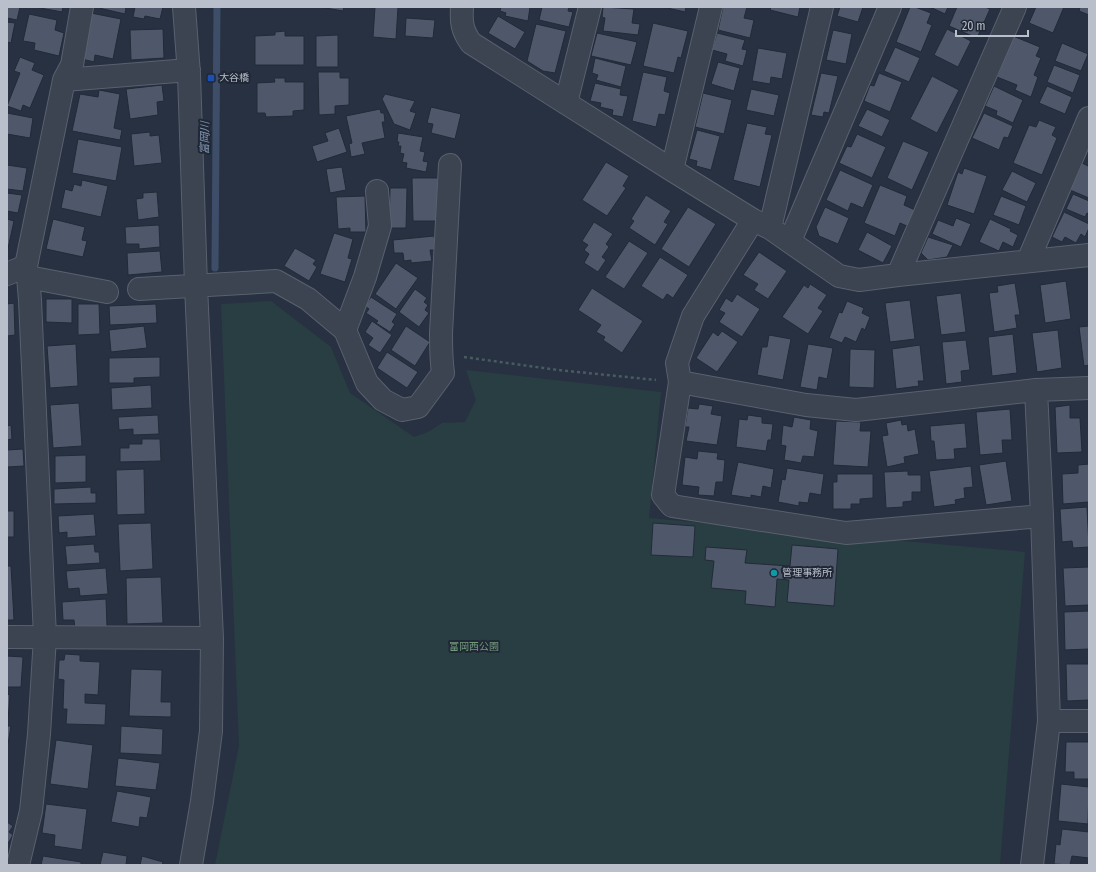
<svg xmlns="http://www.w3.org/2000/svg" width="1096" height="872" viewBox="0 0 1096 872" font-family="'Fira Sans Condensed','Noto Sans JP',sans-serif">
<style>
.green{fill:#293e42}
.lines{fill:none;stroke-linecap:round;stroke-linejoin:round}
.stream{stroke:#3e4e69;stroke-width:7}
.building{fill:#4e586a;stroke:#222a38}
.minor-casing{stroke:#5a616e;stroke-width:24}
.path{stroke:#485b5f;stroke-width:2.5;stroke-dasharray:3 3;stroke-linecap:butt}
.minor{stroke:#3c4351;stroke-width:22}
.transit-dot{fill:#1a4fb4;stroke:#202836;stroke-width:1.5}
.culture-dot{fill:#0f9aa8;stroke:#202836;stroke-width:1.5}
.labels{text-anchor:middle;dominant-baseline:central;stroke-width:4;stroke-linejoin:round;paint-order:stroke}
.poi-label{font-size:10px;fill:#b9bfcb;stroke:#202836;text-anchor:start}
.park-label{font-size:10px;fill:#719b7c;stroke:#202836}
.water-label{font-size:11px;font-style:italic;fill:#8194b2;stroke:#202836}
</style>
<rect width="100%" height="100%" fill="#273141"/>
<!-- green -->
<path class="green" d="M271,301l60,46 19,46 64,44 14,-5 14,-9 23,-1 11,-22 -10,-30 195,22 -12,126 376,34 -25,313h-785l24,-119 -18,-442z"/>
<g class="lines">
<!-- stream -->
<path class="stream" d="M215,268l2,-261"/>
</g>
<!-- building -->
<path class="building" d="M7,7h13l-3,13 -10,-2z
M35,7h28l-1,5z
M100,7h26l-1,7 -26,-6z
M135,7h28l-3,12 -15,-3 -1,3 -11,-2z
M320,7h24l-1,4z
M375,7h23l-2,32 -23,-2z
M501,7h29l-2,14 -23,-5 1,-3 -6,-2z
M542,7h27l-1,4 5,1 -4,15 -30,-7z
M603,7l31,2 -2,14 8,1 -2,11 -35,-4 2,-13 -3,-1z
M663,7h23l-1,5z
M723,7h24l-3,11 10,2 -4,18 -32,-8z
M771,7h29l-2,10 -28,-7z
M840,7h23l-5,15 -21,-6z
M910,7h5l16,6 -4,10 5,2 -11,27 -25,-10z
M930,7h18l-3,7z
M957,7h28l5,2 -13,29 -28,-12z
M1036,7h28l-11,26 -24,-10z
M1080,7h9v8l-10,-4z
M91,13l30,6 -8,40 -18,-4 -1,7 -12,-3z
M29,14l28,6 -2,10 9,3 -5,23 -25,-6 1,-7 -12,-2z
M498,16l27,16 -10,17 -27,-16z
M406,18l29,2 -2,18 -28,-2z
M7,22l8,1 -4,20 -4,-1z
M653,23l35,8 -7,27 -3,-1 -4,16 -31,-7z
M536,24l30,7 -11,42 -12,-2 -16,-10z
M163,29l1,29 -33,2 -1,-30z
M947,29l24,12 -13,26 -24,-12z
M833,30l19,4 -6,30 -20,-4z
M285,31v5h19v29h-49v-29l20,-1v-3z
M597,33l40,9 -6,23 -40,-9z
M717,33l28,7 -3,9 5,1 -4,16 -18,-5 2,-7 -15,-4z
M338,35v32h-22v-31z
M1013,36l27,11 -4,9 5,2 -7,17 4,2 -7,20 -16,-7 2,-5 -20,-8z
M1062,43l26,11 -7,17 -26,-10z
M895,47l25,11 -11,24 -25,-11z
M758,48l29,5 -5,26 -11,-2 -1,7 -18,-3z
M20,57l15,6 -3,7 12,5 -14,33 -7,-3 -2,6 -14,-5 13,-33 -6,-2z
M595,58l31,8 -5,21 -25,-7 2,-5 -6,-2z
M718,62l22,6 -6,23 -23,-7z
M1054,65l26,10 -7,18 -26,-11z
M318,72h22v6h9v27l-14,1v8l-16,1z
M643,72l24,5 -3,14 6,2 -5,22 -6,-1 -3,13 -24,-6z
M821,73l17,3 -9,37 -5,-1 -1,5 -12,-2z
M879,73l23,9 -12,30 -26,-11 6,-16 4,1z
M932,76l27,14 -22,43 -27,-14z
M274,78h11v4h19v28l-11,1v5l-27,1 -1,-4h-8v-30l18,-1z
M595,83l26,6 -1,6 8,1 -5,21 -11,-2 1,-5 -13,-3 1,-4 -11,-2z
M162,85l2,16 -7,1 1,13 -28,4 -4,-30z
M994,86l29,14 -10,23 -17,-8 1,-4 -12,-5z
M1047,86l25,11 -7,17 -26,-11z
M751,89l28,6 -5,21 -28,-6z
M99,90l21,4 -6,34 8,2 -2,10 -48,-9 8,-37 18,3z
M703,93l29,7 -8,34 -29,-7z
M385,94l30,7 -5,10 6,2 -6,17 -16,-6 -12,-25z
M431,107l30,7 -6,25 -24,-6 2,-9 -6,-1z
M380,109l1,4h3l1,9h-3l3,16 -23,5 3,11 -14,3 -2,-13 3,-1 -6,-27z
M867,109l23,11 -8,17 -24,-11z
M7,113l26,5 -3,20 -23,-4z
M984,113l29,13 -5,12 -4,-1 -5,13 -27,-12z
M1039,120l17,7 -4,8 5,3 -15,37 -29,-12 16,-38 7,2z
M747,123l20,4 -2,7 7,1 -12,52 -27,-7z
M339,128l8,24 -30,10 -5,-16 16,-5 -3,-8z
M697,130l23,6 -9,34 -15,-4 1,-5 -8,-2z
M150,132v4l9,-1 3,28 -28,3 -3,-32z
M398,133l25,4 -3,14 5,1 -2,9 5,1 -2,10 -20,-4 1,-5 -5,-1 2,-8 -4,-1 1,-7h-3l1,-4h-2z
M857,134l29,13 -14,31 -33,-15 8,-17 4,1z
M78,139l44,8 -6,34 -44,-8z
M903,141l26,11 -17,38 -25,-12z
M606,162l23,14 -6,10 3,2 -19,28 -25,-16z
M1082,163l6,3 1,-3v35l-19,-8z
M7,165l20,3 -4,23 -16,-2z
M342,167l4,23 -16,3 -4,-24z
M964,168l23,8 -13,38 -27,-9 11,-33 4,2z
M840,170l33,15 -10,23 -12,-5 -3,8 -22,-11z
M1012,171l24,12 -9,19 -25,-12z
M412,178h26l-1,43h-24z
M82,180l26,6 -7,31 -40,-9 4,-19 7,2 2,-7 7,2z
M880,185l27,11 -3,9 11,5 -8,16 -7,-3 -5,13 -31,-13z
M390,188h17l-1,40h-17z
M157,192l2,25 -21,3 -2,-21 7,-1v-5z
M7,193l15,2 -4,18 -11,-2z
M1073,194l16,7v13l-2,-1 -2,4 -19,-8z
M646,195l25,16 -7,11 4,2 -13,21 -26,-17 5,-7 -3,-2z
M365,196l1,36h-16v-4l-12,1 -2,-32z
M1001,196l25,10 -7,19 -26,-10z
M688,207l28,17 -27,43 -28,-18z
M825,207l24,11 -11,26 -19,-8 -3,-9z
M1064,212l25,12v4l-4,9 -4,-3 -5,9 -11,-6 -3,5 -10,-5z
M956,218l15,6 -10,23 -29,-13 6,-14 15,6z
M7,219l7,2 -7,32z
M53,219l32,8 -3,13 5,1 -4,16 -37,-8z
M990,219l21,10 -1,2 8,4 -5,12 -10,-5 -4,9 -20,-9z
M594,222l19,12 -7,10 3,3 -7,10 4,3 -8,12 -14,-9 5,-9 -5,-4 4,-5 -6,-4z
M159,225l1,22 -21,2v-5h-13l-1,-17z
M867,232l25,14 -9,17 -25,-13z
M334,233l19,6 -5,19 4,1 -7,23 -25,-8z
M434,236l2,14h-6l2,11 -21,2v-3l-7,1 -1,-8h-9l-1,-13z
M928,237l25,8 -6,12 -19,3 -7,-7z
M629,241l19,12 -24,36 -19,-12z
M295,248l21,12 -3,4 4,3 -8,14 -25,-15z
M160,251l2,21 -34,3 -1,-22z
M759,252l28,19 -19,28 -14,-9 4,-6 -15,-9z
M660,257l28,18 -15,23 -6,-4 -4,6 -22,-14z
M396,263l22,15 -22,31 -21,-15z
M1066,281l5,38 -26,4 -5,-38z
M1015,283l5,32h-5l2,13 -23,4 -5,-39 9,-1 -1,-6z
M810,284l17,11 -9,13 5,3 -15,23 -26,-17 22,-32 4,3z
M592,288l51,33 -21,32 -19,-13 2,-3 -9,-5 5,-7 -23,-15z
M415,289l12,9 -3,4 4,3 -3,5 4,3 -10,14 -20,-15z
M961,293l5,39 -25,3 -5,-39z
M737,294l23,15 -18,28 -23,-15 6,-9 -6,-3 7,-12 6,4z
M371,297l26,17 -5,8 3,2 -5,8 -14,-9 2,-2 -12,-8 3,-4 -4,-3z
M46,299h26v24l-26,-1z
M910,300l5,39 -25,3 -5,-39z
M847,301l17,7 -2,5 8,4 -5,13 -3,-2 -6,14 -11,-5 -3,6 -13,-5 10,-26 3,1z
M14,303l1,32 -8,1v-32z
M78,304h21l1,30 -22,1z
M156,304l1,19 -47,2 -1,-19z
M372,321l20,14 -12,18 -12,-8 5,-7 -8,-6z
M144,326l3,22 -36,4 -2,-22z
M406,326l24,16 -15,24 -24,-16z
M1089,326v39l-5,1 -5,-39z
M1058,330l4,38 -25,4 -5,-39z
M722,331l16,11 -21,30 -21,-14 17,-26 5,4z
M1013,334l4,39 -25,3 -4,-39z
M769,335l22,4 -8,41 -26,-5 5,-28h5z
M966,340l4,30 -9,1 1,11 -16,2 -4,-42z
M76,344l2,42 -28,2 -3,-42z
M808,344l25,4 -6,31 -8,-2 -2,13 -17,-3z
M920,345l4,36h-6l1,5 -23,3 -4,-40z
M850,349l25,1 -1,38 -25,-1z
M387,352l31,20 -11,16 -30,-20z
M160,357v20l-26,1v5h-25v-25z
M151,385l1,23 -40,2 -1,-22z
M79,403l3,43 -29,2 -3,-43z
M699,404l14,2 -2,8 11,2 -5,29 -31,-4 3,-14h-4l3,-19 10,1z
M1070,405v13h10l2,34 -25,1 -2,-46z
M1010,409l2,31h-10l1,13 -23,2 -4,-43z
M158,415l1,19 -26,1v-6l-14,1 -1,-13z
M748,415l14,2v6l11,1 -2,16h-3l-2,11 -30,-4 3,-28 8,1z
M794,417l17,3 -1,9 8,2 -4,26 -11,-1 -2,7 -17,-3 2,-14 -5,-1 2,-20 9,2z
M901,420l1,5 5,-1 1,7 7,-2 4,25 -15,3 1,6 -18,4 -5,-31 6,-1 -2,-12z
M836,421l25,1 -1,9h11l-3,36 -35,-2z
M965,423l2,25 -13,1 1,10 -19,1 -2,-19h-3l-1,-15z
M11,425l1,14 -5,1v-14z
M142,439h18l1,22 -41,1v-14h9v-4h13z
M23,449l1,17 -17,1v-17z
M698,451l20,2 -1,6 8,1 -2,22h-7l-2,14 -16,-1 1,-8 -17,-2 3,-28 12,2z
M86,455v27l-31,1v-27z
M1006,461l6,40 -26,4 -7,-40z
M738,462l36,7 -3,19 -8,-2 -2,11 -10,-2v3l-20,-3z
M1089,464v38l-26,2 -1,-30 16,-1v-8z
M971,466l2,21 -9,1 1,10 -10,2 1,4 -22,3 -5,-36z
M787,468l37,6 -3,21 -11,-2 -2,10 -9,-1v4l-21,-4 4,-23 3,1z
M144,469l1,45 -28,1 -1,-45z
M908,471v4h13v17h-9v9l-9,1v5l-17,1 -2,-36z
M837,474h36v24l-13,1v5h-9v5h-18v-27h4z
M91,487v6h5v10l-42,1v-15z
M1087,507l2,40 -16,1 -1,-7 -10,1 -2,-33z
M7,511h7v26h-7z
M94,514l2,22 -29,2v-6l-8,1 -1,-17z
M151,523l2,46 -33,2 -2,-47z
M653,523l42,3 -2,31 -42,-2z
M94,544l1,8h4l1,11 -33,2 -2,-19z
M792,545l46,4 -4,57 -47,-4 2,-22 -12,-1 -2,28 -30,-3 1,-13 -35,-3 3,-27 -9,-1 1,-13 41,3 -2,13 45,3z
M7,566h4l3,54h-7z
M1089,567v38l-24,1 -2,-38z
M106,568l2,26 -28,2 -1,-8 -11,1 -2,-18z
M161,577l2,46 -36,1 -1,-46z
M106,599l1,28 -32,2 -1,-9h-11l-1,-18z
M1089,611v38l-24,1 -1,-38z
M65,654l15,1v6l20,1 -2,33 -13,-1v9l21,1 -1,21 -39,-1 1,-15h-4l1,-29 -6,-1 1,-19h5z
M7,656l16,1 -2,30h-14z
M1066,664h23v36l-22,1z
M131,669l31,1 -1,32h10v15l-42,-1z
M7,694l3,1 -2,25h-1z
M7,726h4l-3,18 -1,-1z
M121,726l42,3 -1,26 -42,-2z
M56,740l37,5 -5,44 -38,-5z
M1066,742h23v37h-15v-7h-9z
M118,758l42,5 -4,27 -41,-4z
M1061,784l28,3 -1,37 -30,-3z
M117,791l34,6 -4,21 -7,-1 -1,10 -28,-5z
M46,804l41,5 -5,41 -28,-4 1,-11 -13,-2z
M7,822l6,4 -4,6 4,3 -6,10z
M1062,829l27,3v26l-17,-2 -2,9 -16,-1 2,-20 4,1z
M103,852l24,4 -1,9h-26z
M43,856l38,6v3h-40z
M142,856l21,6 -1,3h-22z"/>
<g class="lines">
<defs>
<path id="minor" d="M184,7l5,67 7,212 16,352 -1,93 -9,70 -11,64
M462,7c-1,16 0,23 9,36l201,127 81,50 17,8 69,48 20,4 39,-5 191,-20
M64,80l125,-10
M566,103l24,-96
M672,170l39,-163
M753,220l-60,96 -16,47 3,19 -17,113 9,11 174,27 196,-17
M770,228l52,-221
M790,241l100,-234
M1028,261l61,-143
M7,274l19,-8
M898,275l117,-268
M28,277l79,15
M139,289l137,-8 32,18 37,31 22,53 16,17 19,10 16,-3 25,-34c-2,-14 -2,-26 -2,-40l9,-168
M345,330l20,-53 15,-51 -3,-35
M680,382l126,23 50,5 180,-20 53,-2
M7,637l205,1
M1049,721h40
M18,865l13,-54 8,-77 6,-97 -15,-337 -2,-23 -2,-11 38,-186 8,-15 10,-58
M1032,865l17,-144 -7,-205 -6,-126"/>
</defs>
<!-- minor casing -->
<use href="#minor" class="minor-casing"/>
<!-- path -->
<path class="path" d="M464,357l94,13 98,10"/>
<!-- minor -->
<use href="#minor" class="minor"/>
</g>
<!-- markers -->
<rect class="transit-dot" x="207" y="74" width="8" height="8" rx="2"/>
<circle class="culture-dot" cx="774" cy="573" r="4"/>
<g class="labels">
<!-- poi labels -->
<g class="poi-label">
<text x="219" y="78">大谷橋</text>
<text x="782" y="573">管理事務所</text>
</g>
<!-- park labels -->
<g class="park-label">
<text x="474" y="647">富岡西公園</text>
</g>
<!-- water labels -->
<g class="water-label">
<text transform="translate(205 138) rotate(-89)">富岡川</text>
</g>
</g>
<!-- border -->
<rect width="1096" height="872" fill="none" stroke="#b9bfcb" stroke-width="16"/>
<!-- scale -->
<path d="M956 30v6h72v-6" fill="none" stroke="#b9bfcb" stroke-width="2"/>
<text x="962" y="30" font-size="12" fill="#b9bfcb" stroke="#202836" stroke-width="3" paint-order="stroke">20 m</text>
</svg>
